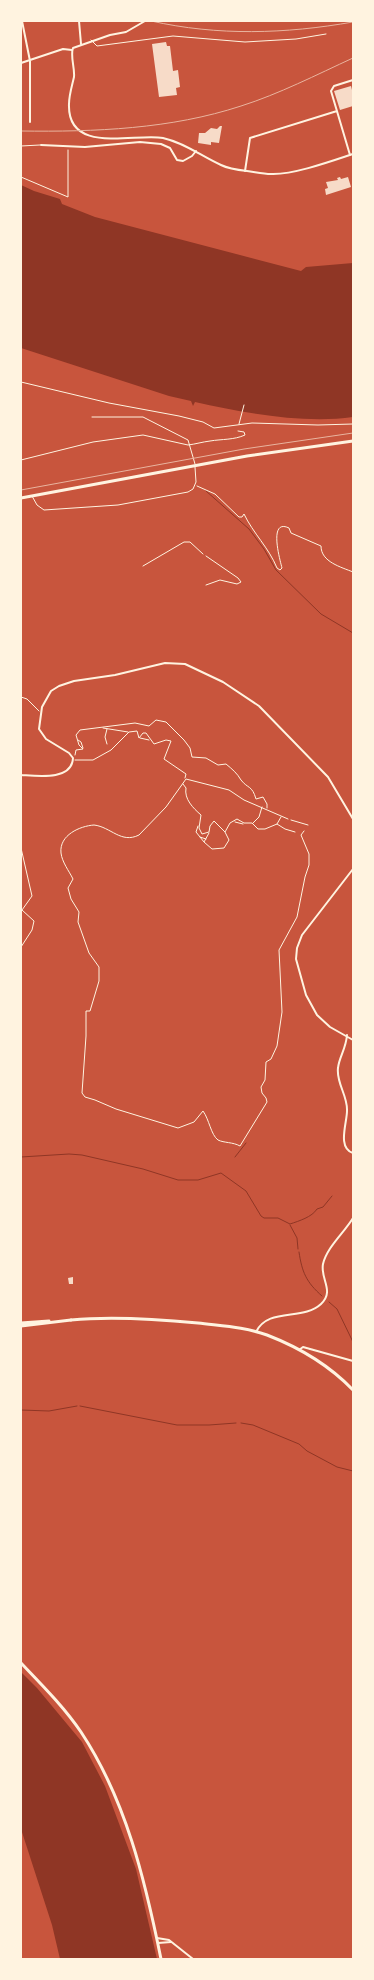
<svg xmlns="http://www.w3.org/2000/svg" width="374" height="1980" viewBox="0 0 374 1980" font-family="Manrope,sans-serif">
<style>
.water{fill:#8f3625}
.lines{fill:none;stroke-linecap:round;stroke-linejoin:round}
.stream{stroke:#8f3625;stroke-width:1}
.building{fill:#f7dbc8}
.path{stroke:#fff3e0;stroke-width:1}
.service{stroke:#fff3e0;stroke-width:1}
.minor{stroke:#fff3e0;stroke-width:2}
.tertiary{stroke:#fff3e0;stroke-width:2}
.primary{stroke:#fff3e0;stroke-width:3}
.trunk{stroke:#fff3e0;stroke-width:3}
.rail{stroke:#e9b49f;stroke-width:1}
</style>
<rect width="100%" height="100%" fill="#c8553d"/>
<!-- water -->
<path class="water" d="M21,185l13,6 26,8 2,5 33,13 206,54 5,-4 47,-4v154c-49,7 -109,-4 -158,-15l-2,4 -2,-5 -22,-5 -148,-48z
M21,1672l16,16 45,54 23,44 31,83 21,90h-97l-8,-34 -31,-96z"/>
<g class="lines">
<!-- stream -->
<path class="stream" d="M206,491l43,38 15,20 12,21 45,44 32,19
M21,1157l48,-3 13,1 61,14 35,11h20l23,-7 25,18 15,25 3,2h14l12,6c9,-3 22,-7 27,-15l6,-2 9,-11
M235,1157l11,-14
M290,1225l7,13 1,11
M299,1252c3,20 7,30 23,44
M329,1302l8,7 16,33
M80,1406l97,19h32l27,-2
M21,1410l28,1 28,-5
M241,1423l12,2 46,19 8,7 30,16 16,4"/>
</g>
<!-- building -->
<path class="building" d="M166,42l1,4h3l3,25 5,-1 2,17 -4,1 1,7 -18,2 -7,-53z
M351,86l2,8v12l-13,4 -6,-19z
M220,126h2l-3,17 -8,-1v3l-13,-2 1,-10h6l6,-5 6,1z
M340,177l1,2 7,-2 3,10 -25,8 -1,-6 3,-1 -2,-6 12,-2 -1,-2z
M73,1277v7h-4l-1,-6z"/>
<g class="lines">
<!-- path -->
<path class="path" d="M21,177l47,20v-47
M21,382l88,21 70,13 24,6 11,6 38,-5 66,2 35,-1
M239,424l5,-19
M197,486l18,8 24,23h3l2,-3c9,19 25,34 33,54l3,2 2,-2c-2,-8 -14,-50 7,-40l2,5 30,13c0,16 20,21 32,26
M143,566l41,-24h6l13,12
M21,697l6,2 12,12
M103,728l25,4
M140,738l9,2
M78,740l3,2 2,6
M107,744l-2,-7 2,-8
M75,755l1,-5 7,-1 -4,-4 -3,-10 4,-5 55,-7 14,3 7,-6 10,2 18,18 6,8 2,9 14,1 12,7 8,-1c6,5 11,9 15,16 7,9 11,5 15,19l7,-2 4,7v4
M75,760h18l18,-10 18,-18 8,-1 2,7 4,-5h3l8,11 12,-4 5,1 -7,18 22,15 -1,4
M183,784l3,4c-2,11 7,20 15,27l-2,13 3,6 7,-2 1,-6 4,-5 11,11 5,-9 7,-4 7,4h8l6,6h7l12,-5 8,5 10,3
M288,819l-44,-19 -15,-10 -43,-11 -20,28 -27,28c-18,9 -28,-8 -45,-10 -14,1 -35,10 -33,28 1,9 8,18 12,26l-5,9 3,11 8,13 -1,10 11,31 10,14v14l-9,30h-4v25l-4,57 3,4 10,3 21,9 62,19 16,-6 9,-11c6,8 8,24 15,29 6,3 15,2 22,6l27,-44 -1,-4 -4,-5 -1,-6 4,-7 1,-18 5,-3 6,-13 5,-34 -3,-62 18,-33 8,-40 4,-12v-11l-8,-19 3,-4
M235,822l8,2
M253,823l6,-6 3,-10
M277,824l4,-7
M198,826l-2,6 8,10 5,-9
M200,837l6,2
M204,842l8,7 12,-1 5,-8 -4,-8
M21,848l11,48 -10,14 12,11 -2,9 -11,17"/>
<!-- service -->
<path class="service" d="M91,40l6,6 76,-10 72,6 51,-3 30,-5
M21,146l19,-1
M92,417h51l45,23 7,24
M21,460l72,-18 50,-7 45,10c8,-1 14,-3 22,-4 12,-2 24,-1 35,-6l-1,-3 -6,-1
M32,496l5,9 7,5 74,-5 70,-13 5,-3 3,-7 -1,-15
M206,585l14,-5 17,4 4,-2 -3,-4 -32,-22
M291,820l17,5"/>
<!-- minor -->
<path class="minor" d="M22,21l8,40v61
M79,21l2,23
M21,63l42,-14 9,1
M41,145l44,2 55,-5 21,2 9,4 7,12 6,1 9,-5 4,-5
M350,155l-19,-64 3,-5 19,-6
M245,171l5,-33 87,-27
M21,775c16,1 51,6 52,-17l-4,-5 -23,-14 -7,-10 3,-22 9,-16 8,-5 15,-5 41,-6 50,-12 20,1 38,18 36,24 69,71 25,42
M353,869l-51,66 -5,13 -1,11 10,36 11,20 13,12 23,13
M347,1035c-1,14 -8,22 -9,33 -2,15 10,28 9,43 0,12 -10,37 6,42
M256,1332c12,-25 47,-11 65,-28 14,-13 -1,-25 2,-40 4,-17 21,-31 30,-46
M299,1350l4,-3 50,14
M157,1938l12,2 24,19
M158,1943l13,-1"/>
<!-- tertiary -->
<path class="tertiary" d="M145,21l-19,11 -16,3 -37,13c-3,8 2,20 1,29 -2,9 -5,18 -5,27 -2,51 65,29 94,34 22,5 38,18 58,27 8,4 17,5 26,6 8,1 16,3 24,3 22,1 61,-13 82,-20"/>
<!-- primary -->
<path class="primary" d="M21,498l226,-42 106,-15
M71,1320c42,-4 85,-1 127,3 23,3 47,4 69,12 31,12 63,31 86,55
M21,1663c21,22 43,44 60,69 45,68 64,148 80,227"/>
<!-- trunk -->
<path class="trunk" d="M21,1323l28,-2
M21,1326l50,-6"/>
<!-- rail -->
<path class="rail" d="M151,21c67,15 134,13 202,1
M21,131c74,1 150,-2 220,-25 38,-12 75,-31 112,-48
M21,490l223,-41 109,-16"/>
</g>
<!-- border -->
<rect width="374" height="1980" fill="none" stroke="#fff3e0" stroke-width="44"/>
</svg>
